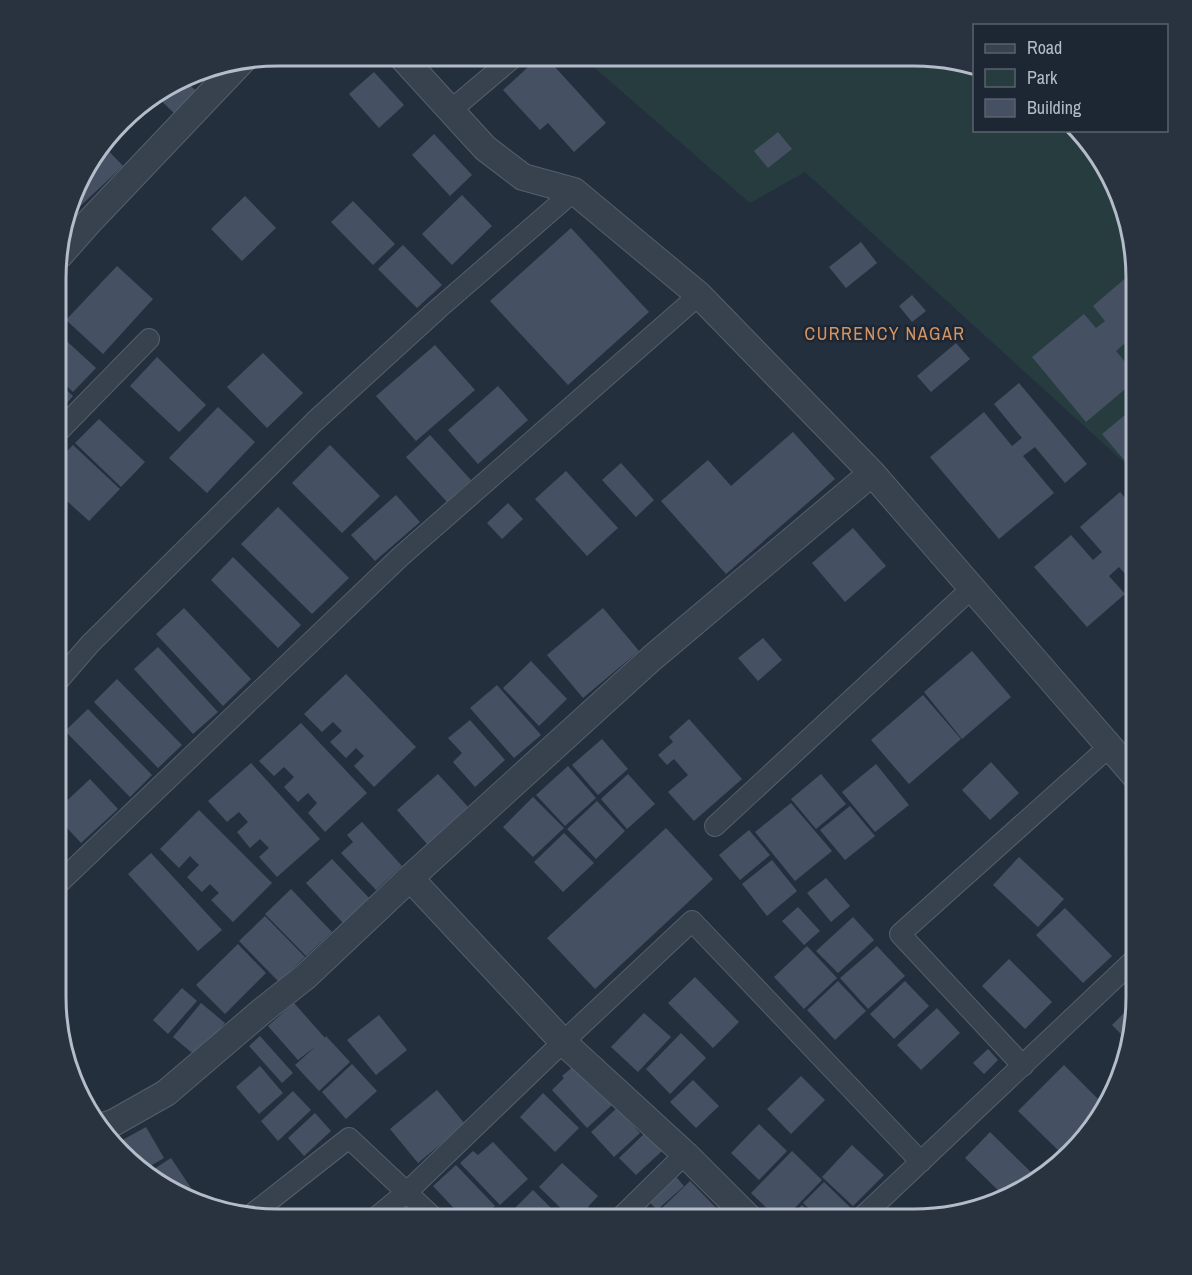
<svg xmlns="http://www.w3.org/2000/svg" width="1192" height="1275" viewBox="0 0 1192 1275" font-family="'Archivo Narrow',sans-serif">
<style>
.green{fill:#263c3f}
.building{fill:#455162}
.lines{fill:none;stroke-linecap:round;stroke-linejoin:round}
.minor-casing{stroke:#565f6c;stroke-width:22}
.tertiary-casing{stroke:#565f6c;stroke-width:28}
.minor{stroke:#38414e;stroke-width:20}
.tertiary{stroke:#38414e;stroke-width:26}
.labels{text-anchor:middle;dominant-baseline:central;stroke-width:5;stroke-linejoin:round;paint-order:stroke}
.neighbourhood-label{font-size:18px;letter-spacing:1.5px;fill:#d59563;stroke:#1d2633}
.rim{fill:none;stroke:#b4bcc9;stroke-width:3}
</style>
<rect width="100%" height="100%" fill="#242f3e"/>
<!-- green -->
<path class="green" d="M581,56l362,1 31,11v62l100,1 25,23 26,52 11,58v209l-331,-301 -55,31z"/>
<!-- building -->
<path class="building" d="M540,56h5l61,67 -32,29 -26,-29 -8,7 -37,-40z
M374,72l30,33 -25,23 -30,-34z
M185,80l11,11 -21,23 -19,-18z
M778,132l14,17 -24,19 -14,-17z
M434,134l38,41 -22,21 -38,-41z
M103,145l20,21 -49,46 -4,-5 15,-40z
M462,195l30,31 -40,39 -30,-31z
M245,196l31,32 -34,33 -31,-32z
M353,201l42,43 -22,21 -42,-43z
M571,228l78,84 -81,73 -78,-84z
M861,242l16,21 -31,25 -17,-21z
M403,245l39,40 -25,23 -39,-39z
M117,266l36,33 -50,55 -37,-34z
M1136,269v89l-12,-14 -8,7 20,24v5l-50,42 -54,-65 52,-43 12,14 9,-7 -12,-15z
M912,295l14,16 -14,11 -13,-16z
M59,334l37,34 -23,24 -14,-13z
M956,343l14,16 -39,33 -14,-16z
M435,345l40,45 -59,51 -40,-45z
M263,353l40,40 -36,35 -40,-41z
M157,357l49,48 -27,27 -49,-46z
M59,383l14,13 -14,16z
M1019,383l68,81 -22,19 -30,-36 -12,9 31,37 -55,46 -69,-82 54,-45 28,34 10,-8 -28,-34z
M498,386l30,34 -50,44 -30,-34z
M1136,406v68l-34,-40z
M218,407l37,35 -48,51 -38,-35z
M99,419l46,43 -24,25 -46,-44z
M793,432l42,47 -109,95 -65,-73 47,-41 23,26z
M430,435l41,45 -24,22 -41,-45z
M73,445l47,44 -31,32 -31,-28 1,-34z
M330,445l50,51 -38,37 -50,-50z
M621,463l33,37 -18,17 -34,-37z
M566,471l52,57 -31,28 -52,-57z
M1120,492l16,18v76l-17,-19 -10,9 16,18 -38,33 -53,-60 37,-32 22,25 9,-8 -22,-25z
M396,495l24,27 -45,39 -24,-26z
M508,503l15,16 -21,20 -15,-16z
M278,507l71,71 -37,36 -71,-70z
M853,528l33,38 -41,36 -33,-39z
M233,557l68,68 -23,23 -67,-68z
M184,608l67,71 -28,27 -67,-72z
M603,608l36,43 -56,47 -36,-43z
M763,638l19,22 -24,21 -20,-23z
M158,647l60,65 -25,22 -59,-65z
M972,651l39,46 -49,42 -38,-47z
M531,661l36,38 -28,27 -36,-38z
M346,674l70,73 -42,40 -20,-21 10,-10 -8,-8 -10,10 -16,-16 12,-11 -9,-9 -11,10 -18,-18z
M117,679l65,66 -24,23 -64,-66z
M497,685l44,50 -27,23 -44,-50z
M923,695l38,44 -52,45 -38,-44z
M88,709l64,66 -22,22 -65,-66z
M689,719l53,60 -48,42 -26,-29 20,-17 -14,-16 -7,6 -9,-10 15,-13 -4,-5z
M470,720l35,40 -30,27 -22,-25 9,-9 -14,-15z
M301,723l66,70 -42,39 -17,-19 9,-10 -9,-10 -10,9 -14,-15 10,-10 -10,-10 -10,9 -15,-15z
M602,739l26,30 -30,26 -26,-30z
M991,762l28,31 -29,27 -28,-30z
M251,763l69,76 -43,38 -18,-20 10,-9 -9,-9 -10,9 -13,-16 11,-10 -9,-10 -12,10 -19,-21z
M876,764l33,41 -34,27 -33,-40z
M568,766l28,32 -31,28 -29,-31z
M438,774l31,34 -41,37 -31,-35z
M628,774l27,30 -28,25 -26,-30z
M821,774l25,30 -30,25 -25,-30z
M90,779l28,30 -37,34 -24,-26v-7z
M533,797l31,31 -31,29 -30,-30z
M597,801l28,30 -29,28 -29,-30z
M791,803l41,48 -37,30 -40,-49z
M850,806l25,30 -30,24 -25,-30z
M199,810l73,73 -39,39 -22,-22 8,-7 -9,-9 -8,8 -15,-15 12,-12 -9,-9 -11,12 -19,-19z
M362,822l40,44 -26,24 -35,-37 12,-11 -6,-7z
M666,828l47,51 -118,110 -48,-51z
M749,830l21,25 -30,25 -21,-25z
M564,833l30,30 -31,29 -29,-30z
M1136,840v24l-12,-13z
M151,853l71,77 -24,21 -70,-77z
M1019,857l45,42 -26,28 -45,-42z
M332,859l38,40 -27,24 -37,-40z
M772,860l25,31 -30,25 -25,-32z
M826,878l24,28 -19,16 -24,-29z
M291,889l41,43 -26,24 -41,-42z
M798,907l22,24 -16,14 -22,-24z
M1065,908l47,48 -29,27 -47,-48z
M265,916l40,41 -26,25 -40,-41z
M853,917l21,23 -36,33 -22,-22z
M238,944l28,29 -41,41 -29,-29z
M807,946l30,32 -33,31 -30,-32z
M877,946l28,30 -37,33 -28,-31z
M1009,959l43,43 -27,27 -43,-43z
M695,977l44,45 -26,26 -45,-45z
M838,981l28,30 -31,29 -28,-30z
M905,981l24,25 -35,33 -24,-25z
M182,988l15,13 -29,33 -15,-14z
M1136,1001v10l-9,29 -15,-15z
M201,1003l24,20 -28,34 -24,-20z
M294,1003l31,35 1,-2 24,26 -31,29 -24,-26 21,-19 -18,14 -30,-34z
M937,1008l23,25 -39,37 -24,-25z
M644,1013l27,24 -33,35 -27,-25z
M379,1015l28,35 -31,25 -29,-35z
M681,1033l25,25 -36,36 -24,-25z
M260,1036l33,37 -11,10 -33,-37z
M988,1049l10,11 -14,14 -11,-11z
M352,1064l25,27 -31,28 -24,-27z
M575,1065l37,40 -25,23 -35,-38 12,-12 -2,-2z
M1064,1065l43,43 -44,47 -45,-44z
M260,1066l23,27 -24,21 -23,-27z
M801,1076l24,24 -34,34 -24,-25z
M693,1080l26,26 -23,22 -26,-26z
M437,1090l28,34 -47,39 -28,-34z
M293,1091l18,19 -33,31 -17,-20z
M543,1093l36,35 -24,24 -35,-35z
M617,1108l23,25 -26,24 -23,-25z
M315,1113l16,18 -27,25 -16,-18z
M759,1124l28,27 -28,29 -28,-27z
M146,1127l18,31 -19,11 -28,-26z
M990,1132l48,47 -5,5 -27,14 -41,-40z
M645,1133l17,18 -26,24 -17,-17z
M493,1142l35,37 -28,26 -40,-42 13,-12 5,4z
M852,1145l32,30 -31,31 -31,-29z
M792,1151l30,29 -38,39h-6l-27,-26z
M171,1158l20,30 -10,6 -14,-4 -19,-17z
M562,1163l36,33 -10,11 4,4 -7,6 -4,-4 -5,6h-4l-33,-32z
M456,1165l39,41 -14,13h-17l-31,-33z
M672,1172l12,14 -27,24 -12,-13z
M690,1181l37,38h-55l-10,-11z
M824,1182l28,27 -10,10h-22l-17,-16z
M533,1190l29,29h-45l-6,-7z
M961,1202l9,9 -20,4z
M403,1204l15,15h-30z
M802,1205l15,14h-29z
M286,1208l9,11h-23z"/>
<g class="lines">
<defs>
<path id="minor" d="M450,111l65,-55
M59,431l90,-92
M58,681l32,-37 225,-223 124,-113 135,-117
M715,826l257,-238
M57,885l343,-328 299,-262
M1023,1066l-123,-132 210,-188
M251,1215l98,-77 86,81
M374,1219l33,-27 156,-150 129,-121 229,241
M619,1219l66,-65
M860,1219l276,-261"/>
<path id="tertiary" d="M401,56l84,92 38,29 51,14 125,104 173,178 264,304
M60,255l30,-34 152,-160
M410,878l153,164 122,112 65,65
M100,1127l13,-4 53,-30 96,-82 43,-34 105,-99 242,-220 220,-185"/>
</defs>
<!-- minor casing -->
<use href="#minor" class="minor-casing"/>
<!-- tertiary casing -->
<use href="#tertiary" class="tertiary-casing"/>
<!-- minor -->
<use href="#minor" class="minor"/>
<!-- tertiary -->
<use href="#tertiary" class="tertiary"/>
</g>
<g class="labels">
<!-- neighbourhood labels -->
<g class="neighbourhood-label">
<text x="885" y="333">CURRENCY NAGAR</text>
</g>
</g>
<!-- crop -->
<path d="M0 0H1192V1275H0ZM278 66H914A212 212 0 0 1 1126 278V997A212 212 0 0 1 914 1209H278A212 212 0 0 1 66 997V278A212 212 0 0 1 278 66Z" fill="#29323f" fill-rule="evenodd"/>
<path class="rim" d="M278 66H914A212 212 0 0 1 1126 278V997A212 212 0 0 1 914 1209H278A212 212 0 0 1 66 997V278A212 212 0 0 1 278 66Z"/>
<!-- legend -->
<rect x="973" y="24" width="195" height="108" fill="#1d2633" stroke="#59626f" stroke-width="1.5"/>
<rect x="985" y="44" width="30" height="9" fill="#38414e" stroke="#59626f" stroke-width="1.5"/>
<text x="1027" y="54" font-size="18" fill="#b4bcc9">Road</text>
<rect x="985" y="69" width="30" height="18" fill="#263c3f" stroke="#59626f" stroke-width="1.5"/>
<text x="1027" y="84" font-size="18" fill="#b4bcc9">Park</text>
<rect x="985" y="99" width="30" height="18" fill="#455162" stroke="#59626f" stroke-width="1.5"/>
<text x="1027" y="114" font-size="18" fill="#b4bcc9">Building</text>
</svg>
